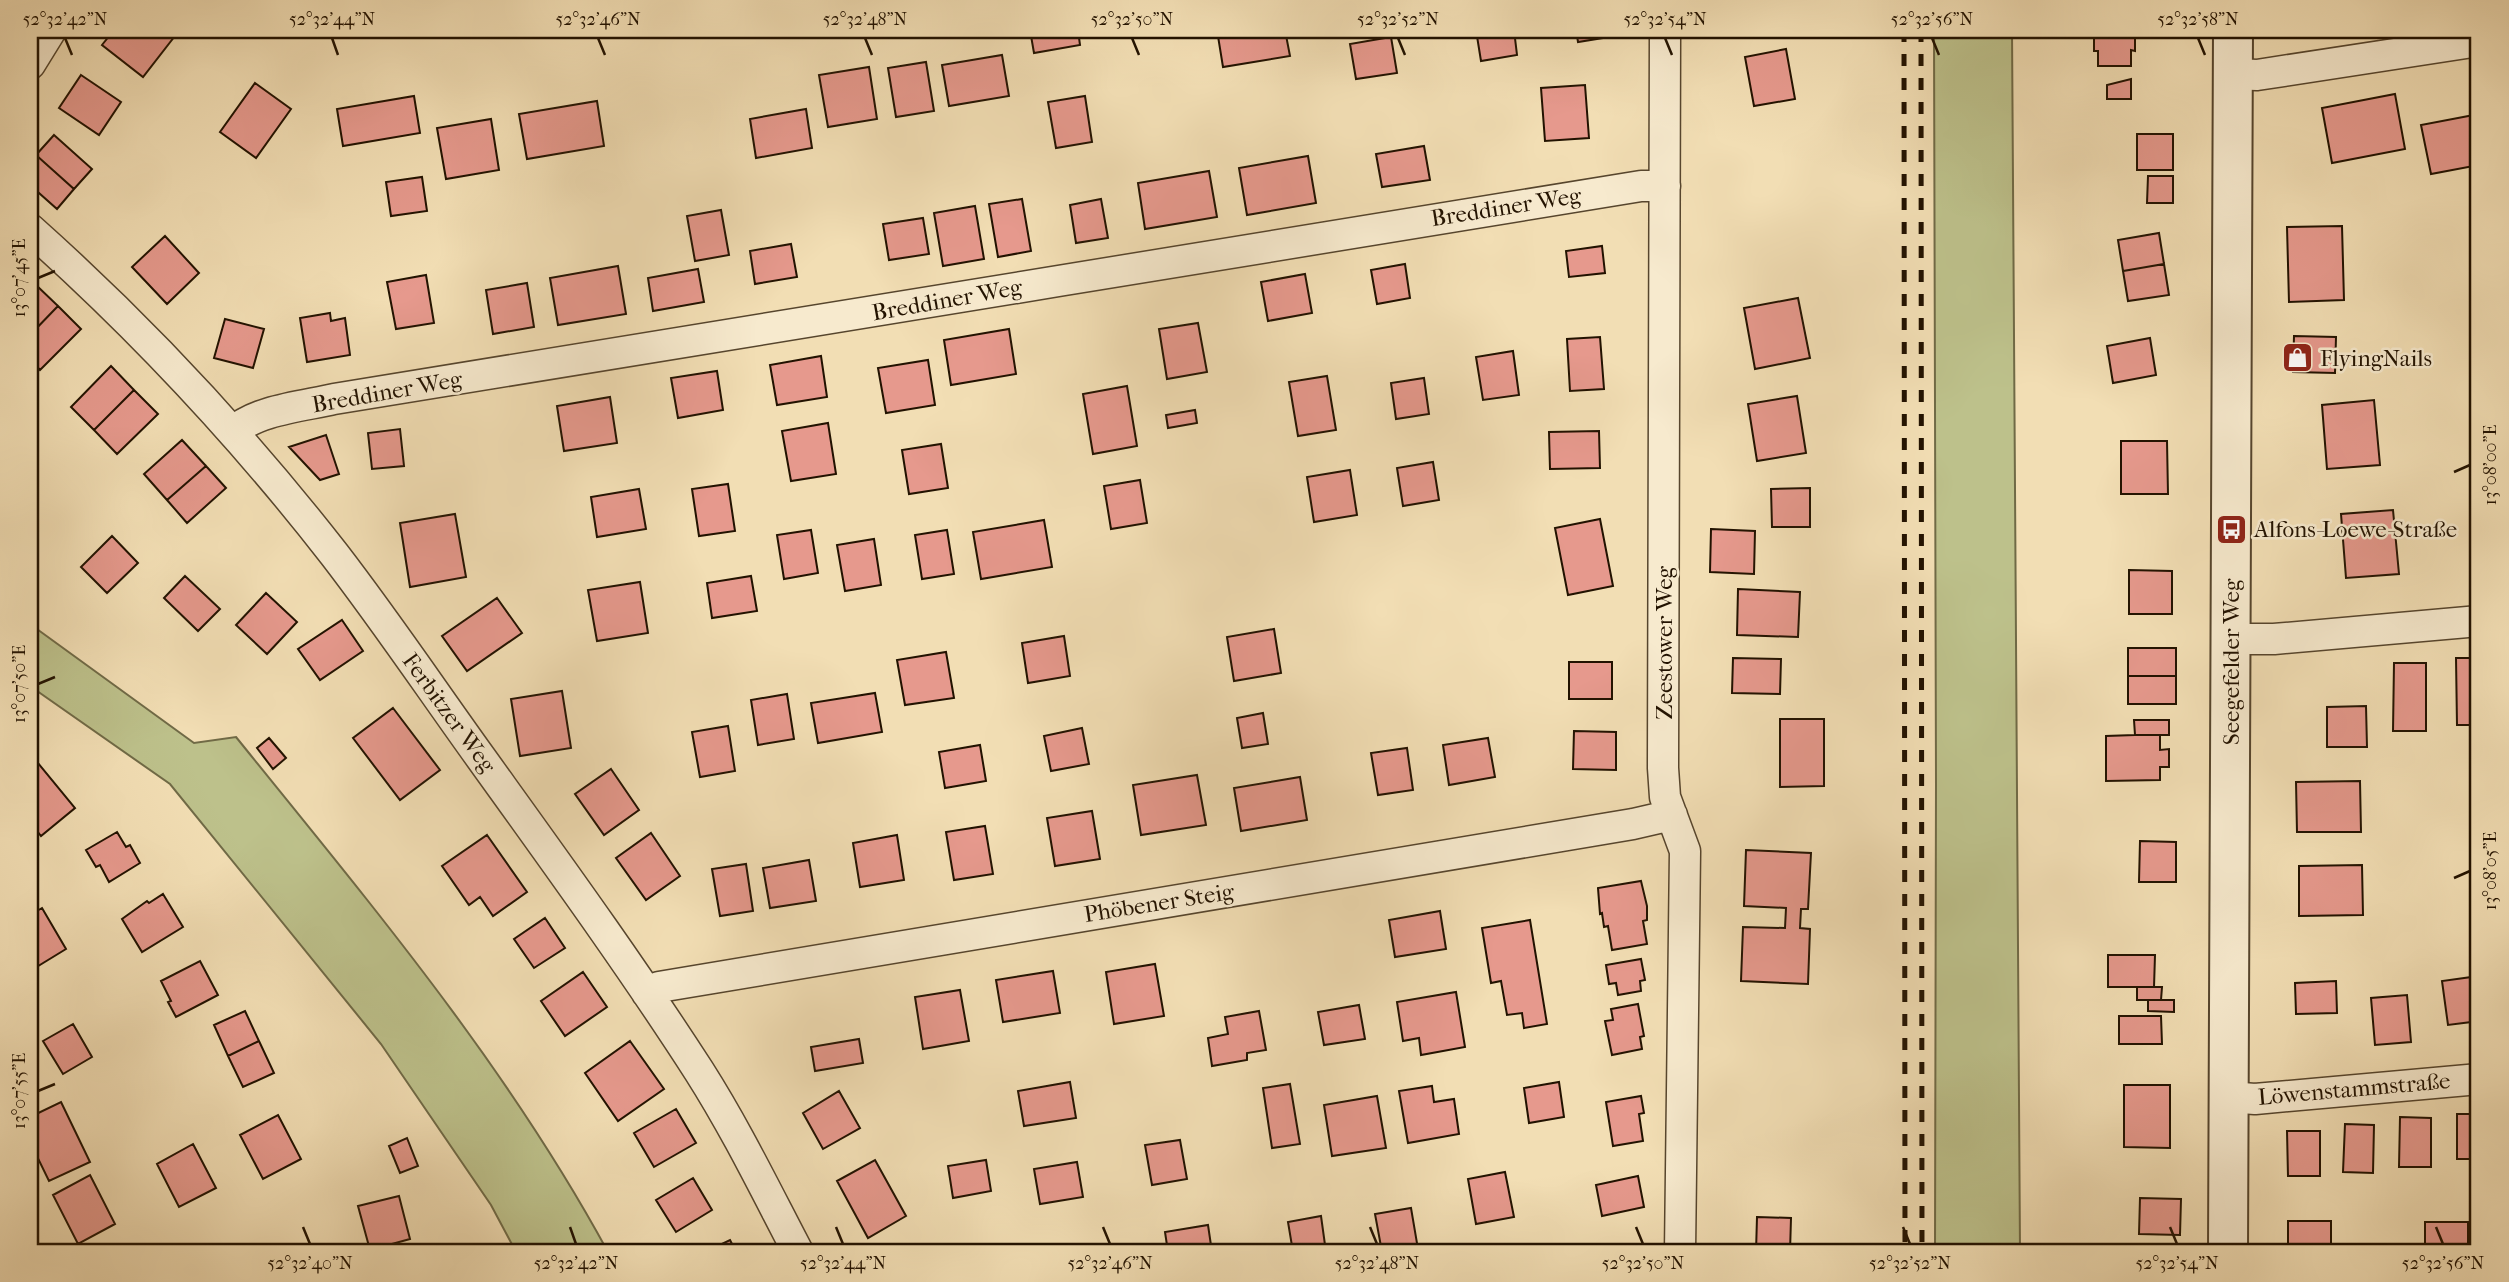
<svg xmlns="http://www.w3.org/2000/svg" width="2509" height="1282" viewBox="0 0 2509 1282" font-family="'IM FELL French Canon',serif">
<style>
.green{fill:#bdc18b;stroke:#706a46;stroke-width:2}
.building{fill:#e6998d;stroke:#221200;stroke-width:2}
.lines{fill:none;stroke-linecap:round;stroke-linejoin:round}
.minor-casing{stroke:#56452d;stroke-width:33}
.tertiary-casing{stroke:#56452d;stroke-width:42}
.minor{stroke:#f7eace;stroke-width:30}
.tertiary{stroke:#f7eace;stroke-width:38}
.rail{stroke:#221200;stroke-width:5;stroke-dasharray:12 12;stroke-linecap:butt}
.ticks{fill:none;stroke:#221200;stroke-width:2.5}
.labels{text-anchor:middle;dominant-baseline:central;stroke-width:5;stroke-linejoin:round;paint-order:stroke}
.street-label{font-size:23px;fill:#221200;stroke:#f7eace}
.poi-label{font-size:23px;fill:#221200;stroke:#f7eace;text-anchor:start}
.neatline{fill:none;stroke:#221200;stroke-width:2.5}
.ticks-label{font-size:18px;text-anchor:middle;fill:#221200}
</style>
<rect width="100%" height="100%" fill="#f2deb4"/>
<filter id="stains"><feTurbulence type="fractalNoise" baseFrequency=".00286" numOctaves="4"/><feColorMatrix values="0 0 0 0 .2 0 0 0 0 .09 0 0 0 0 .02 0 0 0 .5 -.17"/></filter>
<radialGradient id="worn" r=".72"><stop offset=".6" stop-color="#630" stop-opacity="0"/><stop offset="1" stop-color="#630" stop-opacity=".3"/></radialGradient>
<!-- green -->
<path class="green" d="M1934,30h78l8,1222h-85l1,-469z
M30,624l164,119 42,-6c133,165 270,327 372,515h-92l-25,-47 -110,-161 -211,-260 -140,-98z"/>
<!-- building -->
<path class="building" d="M114,30h61l3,2 -35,45 -41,-32z
M1030,30h48l2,15 -46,8z
M1217,30h68l5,26 -67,11z
M1476,30h38l3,25 -36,6z
M1576,30h45l1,5 -44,7z
M2098,30h33v5h4v16l-4,-1v16h-33v-15h-4v-16h4z
M1391,37l6,36 -41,6 -6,-35z
M1786,49l9,50 -41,7 -9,-49z
M1002,55l7,41 -60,10 -7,-41z
M926,62l8,49 -38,6 -8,-49z
M869,67l8,52 -49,8 -9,-52z
M81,75l40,27 -22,33 -40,-27z
M2131,79v20h-24v-14z
M255,83l36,26 -35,49 -36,-26z
M1585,85l4,53 -44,3 -4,-53z
M2395,94l10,55 -73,14 -10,-55z
M414,96l6,37 -77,13 -6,-37z
M1085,96l7,46 -36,6 -8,-46z
M597,101l7,45 -77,13 -8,-45z
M806,109l6,39 -56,10 -6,-39z
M2479,114v51l-48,9 -10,-49z
M491,119l8,51 -53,9 -9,-51z
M2137,134h36v36h-36z
M54,135l38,34 -18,20 -38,-34z
M1424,146l6,34 -48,7 -6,-33z
M36,155l38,34 -17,20 -27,-24v-22z
M1308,156l8,47 -69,12 -8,-47z
M1209,171l8,46 -72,12 -7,-46z
M2148,176h25v27h-26z
M422,177l5,34 -36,5 -5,-34z
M1022,199l9,52 -33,6 -9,-53z
M1101,199l7,39 -32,5 -6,-38z
M975,206l9,53 -41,7 -9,-53z
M721,210l8,45 -34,6 -8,-45z
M923,218l6,36 -40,6 -6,-36z
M2342,226l2,74 -55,2 -2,-75z
M2159,233l5,31 -41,7 -5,-31z
M165,236l34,37 -32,31 -35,-37z
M791,244l6,33 -42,7 -5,-33z
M1602,246l3,27 -36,4 -3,-26z
M1405,264l5,34 -33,6 -6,-34z
M2164,264l5,31 -41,6 -5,-30z
M618,266l8,48 -68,11 -8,-47z
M698,269l6,33 -51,9 -5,-33z
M1305,274l7,39 -44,8 -7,-39z
M426,275l8,48 -38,6 -9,-47z
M2479,278v39h-1l-7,-37z
M527,283l7,44 -41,7 -7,-44z
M35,284l23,22 -28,29v-46z
M1798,298l12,60 -55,11 -11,-61z
M58,306l23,23 -41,41 -10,-11v-24z
M330,313l1,8 14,-3 5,37 -43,7 -7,-44z
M225,319l39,10 -11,39 -39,-10z
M1198,323l9,49 -40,7 -8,-50z
M1009,329l7,45 -65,11 -7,-45z
M2294,336l42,1 -1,36 -42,-1z
M1600,337l4,52 -34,2 -3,-52z
M2150,338l6,37 -43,8 -6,-37z
M1513,351l6,44 -36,5 -7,-43z
M821,356l6,41 -50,8 -7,-40z
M928,360l7,45 -49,8 -8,-45z
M111,366l23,24 -40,40 -23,-23z
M717,371l6,39 -45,8 -7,-40z
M1327,376l9,54 -38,6 -9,-54z
M1424,378l5,36 -33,5 -5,-36z
M1127,386l10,60 -44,8 -10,-60z
M134,390l24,24 -41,40 -23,-24z
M1797,396l9,57 -49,8 -9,-57z
M610,397l7,46 -53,8 -7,-45z
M2374,400l6,65 -53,4 -5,-64z
M1195,410l2,13 -29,5 -2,-13z
M828,423l8,51 -45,7 -9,-50z
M400,429l4,37 -32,3 -4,-36z
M1599,431l1,37 -50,1 -1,-37z
M326,435l13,39 -19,6 -31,-33z
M182,440l24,26 -39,34 -23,-26z
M2121,441h46l1,53h-47z
M941,444l7,44 -39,6 -7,-44z
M1433,462l6,38 -36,6 -6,-38z
M206,466l20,22 -39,35 -20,-23z
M1350,470l7,45 -43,7 -7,-45z
M1140,480l7,43 -36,6 -7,-43z
M728,484l7,47 -36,5 -7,-47z
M1810,488v39h-38l-1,-38z
M639,489l7,40 -49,8 -6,-40z
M2393,510l6,64 -53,4 -5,-64z
M455,514l11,63 -56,10 -10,-64z
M1600,519l13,67 -45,9 -13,-67z
M1044,520l8,47 -71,12 -8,-47z
M1711,529l44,2 -1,43 -44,-2z
M811,530l7,43 -34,6 -7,-44z
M947,530l7,44 -32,5 -7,-44z
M112,536l26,27 -31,30 -26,-26z
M874,539l7,46 -36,6 -8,-46z
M2129,570l43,1v43h-43z
M185,576l35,33 -22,22 -34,-33z
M751,576l6,35 -45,7 -5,-35z
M640,582l8,51 -51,8 -9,-51z
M1738,589l62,3 -2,45 -61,-2z
M266,593l31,29 -30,32 -31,-29z
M497,598l25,35 -55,38 -25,-35z
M342,620l21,31 -43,29 -22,-31z
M1274,629l7,44 -47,8 -7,-44z
M1064,636l6,40 -42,7 -6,-40z
M2128,648h48v28h-48z
M946,652l8,46 -49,7 -8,-45z
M1733,658l48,1 -1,35 -48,-1z
M2456,658h23v67h-22z
M1569,662h43v37h-43z
M2394,663h32v68h-33z
M2128,676h48v28h-48z
M562,691l9,57 -51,8 -9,-57z
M875,693l7,39 -64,11 -7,-40z
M787,694l7,45 -36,6 -7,-45z
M2366,706l1,41h-40v-40z
M393,708l47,62 -40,30 -47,-62z
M1263,713l5,31 -26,4 -5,-30z
M1780,719h44v67l-44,1z
M2134,720h35v15h-34z
M728,726l7,45 -35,6 -8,-45z
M1082,728l7,36 -38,7 -7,-35z
M1574,731l42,1v38l-43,-1z
M2135,735h25v15l9,-1v18h-9v13l-54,1v-45z
M269,738l17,20 -13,11 -16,-21z
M1488,738l7,39 -46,8 -6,-40z
M980,745l6,36 -41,7 -6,-36z
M1407,748l6,42 -35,5 -7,-42z
M33,757l42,51 -34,28 -11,-14v-63z
M611,769l28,41 -35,25 -29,-41z
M1197,775l9,50 -65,10 -8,-50z
M1300,777l7,43 -66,11 -7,-43z
M2360,781l1,51h-64l-1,-50z
M1092,811l8,48 -45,7 -8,-48z
M985,826l8,48 -39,6 -8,-48z
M117,832l9,15 4,-2 10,18 -31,19 -9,-17 -4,2 -10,-17z
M651,833l29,43 -34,24 -30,-42z
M487,835l40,57 -34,24 -13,-19 -11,8 -27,-39z
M897,835l7,45 -44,7 -7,-44z
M2140,841l36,1v40h-37z
M1746,850l65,3 -3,56h-7l-1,19 10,1 -2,55 -67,-3 2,-54 42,1 1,-20 -42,-2z
M809,860l7,41 -46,7 -7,-40z
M746,864l7,47 -33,5 -8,-47z
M2362,865l1,50 -64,1v-50z
M1641,881l6,25v14l-4,1 4,23 -35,6 -4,-24 -4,1 -2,-14 -2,1 -2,-26z
M163,894l20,33 -41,25 -20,-33 25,-18 2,2z
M42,908l24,41 -36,22v-56z
M1440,911l6,38 -51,8 -6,-37z
M545,918l20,30 -31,20 -20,-29z
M1530,920l17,104 -23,4 -2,-15 -15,2 -6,-34 -10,2 -9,-55z
M2108,955h47l-1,32h-46z
M1641,959l4,21 -5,1 1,10 -23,4 -2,-12 -7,1 -3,-19z
M200,961l18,34 -42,22 -8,-15 3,-1 -10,-20z
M1155,964l9,52 -50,8 -8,-52z
M1053,971l7,42 -57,9 -7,-42z
M583,972l24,35 -42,29 -24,-35z
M2479,976v45l-31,4 -6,-44z
M2336,981l1,32 -41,1 -1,-31z
M2137,987h25l-1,13h-24z
M960,990l9,51 -46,8 -8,-52z
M1456,992l9,55 -44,8 -2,-17 -16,3 -6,-39z
M2407,995l4,47 -36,3 -4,-47z
M2148,1000h26v12l-26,-1z
M1638,1004l6,32 -4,1 2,12 -30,6 -7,-34 8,-1 -2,-11z
M1359,1005l6,34 -41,6 -6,-33z
M245,1011l14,30 -31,15 -14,-31z
M1259,1011l7,39 -19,3v7l-35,6 -4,-28 20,-4 -3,-17z
M2119,1016h42l1,28h-43z
M73,1024l19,33 -29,17 -20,-33z
M859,1039l4,24 -48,8 -4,-24z
M259,1041l15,32 -31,14 -15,-31z
M630,1041l34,48 -46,32 -33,-48z
M1070,1082l6,36 -52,8 -6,-35z
M1559,1082l5,35 -35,6 -5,-35z
M1290,1084l10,60 -28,4 -9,-60z
M2124,1085h46v63l-46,-1z
M1432,1086l2,16 20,-3 5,35 -51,9 -9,-52z
M839,1091l21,37 -37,21 -20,-36z
M1377,1096l9,52 -54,8 -8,-51z
M1641,1096l3,17 -5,1 4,27 -30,5 -7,-44z
M61,1102l29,60 -41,19 -19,-39v-25z
M676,1109l20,34 -42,24 -20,-34z
M2457,1114h22v45h-22z
M278,1115l23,44 -38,20 -23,-44z
M2400,1117l31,1v49h-32z
M2345,1124l29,1 -1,48 -30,-1z
M2287,1131h33v45h-32z
M407,1138l11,28 -18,7 -11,-27z
M1180,1140l7,39 -35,6 -7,-40z
M193,1144l23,44 -37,19 -22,-43z
M875,1160l31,56 -38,22 -31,-57z
M986,1160l5,31 -38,7 -5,-32z
M1077,1162l6,35 -43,7 -6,-35z
M1505,1172l9,45 -38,7 -8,-45z
M90,1175l25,49 -37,20 -25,-49z
M1638,1176l6,31 -42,9 -6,-31z
M693,1178l19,32 -36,22 -20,-32z
M399,1196l11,43 -40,11 -12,-44z
M2140,1198l41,1 -1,36 -41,-1z
M1411,1208l7,41 -36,3 -7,-38z
M1321,1216l5,36h-33l-5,-30z
M1757,1217l34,1 -1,34h-34z
M2288,1221h43v31h-43z
M2425,1222h43v30h-43z
M1208,1225l4,27h-44l-3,-20z
M730,1240l6,12h-31z
M340,1245l2,7h-34z"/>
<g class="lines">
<defs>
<path id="minor" d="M1665,30l-2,738 2,29 20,54 -5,401
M30,64l21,-34
M2233,74l24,1 222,-34
M30,229c111,99 212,207 304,325 51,66 98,136 147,204 74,103 149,206 218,313 37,58 67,120 99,181
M233,432c23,-22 71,-26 101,-33 436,-67 871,-145 1307,-213h24
M2230,639h44l205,-18
M647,993l12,-6 974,-163 39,-9
M2228,1097l27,2 224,-20"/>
<path id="tertiary" d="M2228,1252l5,-1222"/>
</defs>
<!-- minor casing -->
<use href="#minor" class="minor-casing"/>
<!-- tertiary casing -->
<use href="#tertiary" class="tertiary-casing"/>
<!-- minor -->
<use href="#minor" class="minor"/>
<!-- tertiary -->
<use href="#tertiary" class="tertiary"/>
<!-- rail -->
<path class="rail" d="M1904,30l1,1222
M1921,30l1,1222"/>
</g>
<!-- ticks -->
<path class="ticks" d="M65,38l7,17M332,38l6,17M598,38l7,17M865,38l7,17M1132,38l7,17M1398,38l7,17M1665,38l7,17M1932,38l7,17M2198,38l7,17M38,278l17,-7M2454,472l16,-7M38,684l17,-7M2454,878l16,-7M38,1091l17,-7M303,1227l7,17M570,1227l6,17M836,1227l7,17M1103,1227l7,17M1370,1227l7,17M1636,1227l7,17M1903,1227l7,17M2170,1227l7,17M2436,1227l7,17"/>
<!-- icons -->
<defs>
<symbol id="shop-square" viewBox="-11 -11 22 22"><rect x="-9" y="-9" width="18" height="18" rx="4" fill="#8f2418" stroke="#f7eace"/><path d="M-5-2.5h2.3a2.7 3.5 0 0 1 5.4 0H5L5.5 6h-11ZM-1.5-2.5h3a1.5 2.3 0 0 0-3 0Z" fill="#fff"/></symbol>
<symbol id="bus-square" viewBox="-11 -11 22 22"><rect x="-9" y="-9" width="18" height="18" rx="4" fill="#8f2418" stroke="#f7eace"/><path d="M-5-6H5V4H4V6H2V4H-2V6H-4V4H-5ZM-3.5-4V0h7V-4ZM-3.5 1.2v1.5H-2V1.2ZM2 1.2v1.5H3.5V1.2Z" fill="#fff"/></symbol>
</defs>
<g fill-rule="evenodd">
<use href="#shop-square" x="2280" y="340" width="35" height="35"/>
<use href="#bus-square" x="2214" y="512" width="35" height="35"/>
</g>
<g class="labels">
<!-- street labels -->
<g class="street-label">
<text transform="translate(1506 207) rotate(-9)">Breddiner Weg</text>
<text transform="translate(947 300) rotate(-10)">Breddiner Weg</text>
<text transform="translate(387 392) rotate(-10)">Breddiner Weg</text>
<text transform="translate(1664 643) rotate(-90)">Zeestower Weg</text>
<text transform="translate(2231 662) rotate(-90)">Seegefelder Weg</text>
<text transform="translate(449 713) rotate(54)">Ferbitzer Weg</text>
<text transform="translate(1159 903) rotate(-9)">Phöbener Steig</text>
<text transform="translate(2354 1089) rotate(-5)">Löwenstammstraße</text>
</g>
<!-- poi labels -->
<g class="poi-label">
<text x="2320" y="358">FlyingNails</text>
<text x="2254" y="529">Alfons-Loewe-Straße</text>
</g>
</g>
<!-- margin -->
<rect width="2509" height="1282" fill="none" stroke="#f2deb4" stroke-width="77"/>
<rect x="38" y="38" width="2432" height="1206" class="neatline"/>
<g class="ticks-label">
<text x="65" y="25">52°32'42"N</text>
<text x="332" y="25">52°32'44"N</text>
<text x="598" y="25">52°32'46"N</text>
<text x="865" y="25">52°32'48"N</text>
<text x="1132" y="25">52°32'50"N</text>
<text x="1398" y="25">52°32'52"N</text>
<text x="1665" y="25">52°32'54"N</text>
<text x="1932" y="25">52°32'56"N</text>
<text x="2198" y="25">52°32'58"N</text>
<text transform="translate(19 278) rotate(-90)" y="6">13°07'45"E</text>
<text transform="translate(2490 465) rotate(-90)" y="6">13°08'00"E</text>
<text transform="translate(19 684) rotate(-90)" y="6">13°07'50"E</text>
<text transform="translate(2490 871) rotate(-90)" y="6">13°08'05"E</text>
<text transform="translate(19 1091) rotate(-90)" y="6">13°07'55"E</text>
<text x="310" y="1269">52°32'40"N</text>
<text x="576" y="1269">52°32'42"N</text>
<text x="843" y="1269">52°32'44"N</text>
<text x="1110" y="1269">52°32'46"N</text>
<text x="1377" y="1269">52°32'48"N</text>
<text x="1643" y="1269">52°32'50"N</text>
<text x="1910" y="1269">52°32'52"N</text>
<text x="2177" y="1269">52°32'54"N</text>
<text x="2443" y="1269">52°32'56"N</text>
</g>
<rect width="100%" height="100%" filter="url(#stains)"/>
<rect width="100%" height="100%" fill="url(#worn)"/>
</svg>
